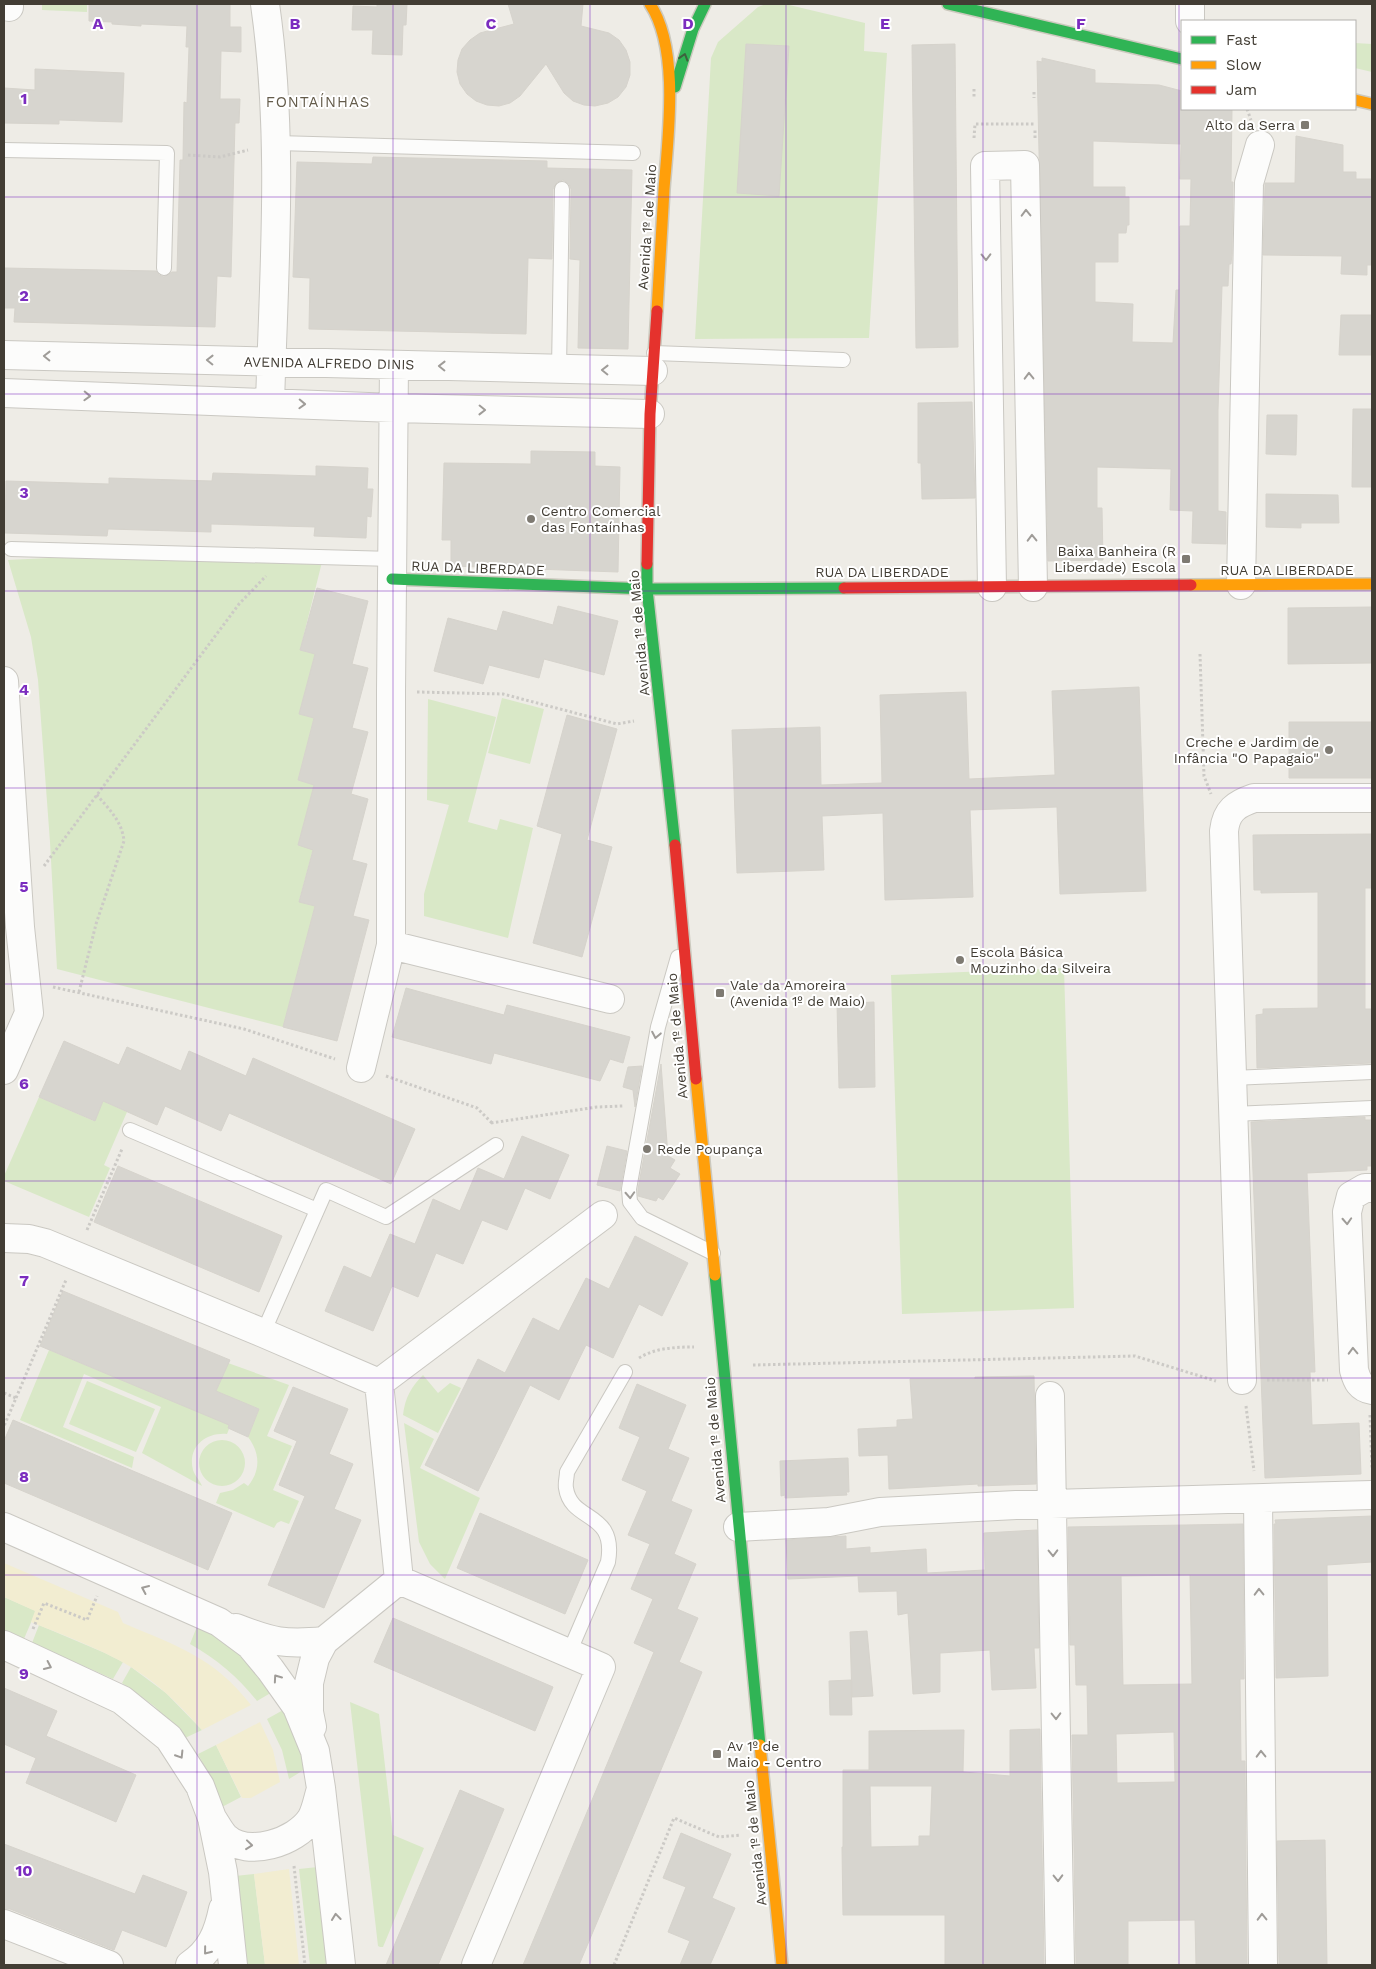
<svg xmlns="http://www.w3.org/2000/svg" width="1376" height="1969" viewBox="0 0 1376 1969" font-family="'Work Sans',sans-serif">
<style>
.green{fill:#d9e8c7}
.sand{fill:#f2edd1}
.building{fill:#d7d5cf;stroke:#d6d3cc;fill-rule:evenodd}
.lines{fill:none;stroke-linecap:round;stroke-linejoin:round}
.lane-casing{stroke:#cac8c2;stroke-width:16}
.street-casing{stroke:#cac8c2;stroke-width:30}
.fast-casing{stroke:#ccc9be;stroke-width:14}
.slow-casing{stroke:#ccc9be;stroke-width:14}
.jam-casing{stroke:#ccc9be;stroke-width:14}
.path{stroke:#cccac6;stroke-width:3;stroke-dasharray:2.5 2.5;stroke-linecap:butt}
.lane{stroke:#fcfcfb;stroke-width:14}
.street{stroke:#fcfcfb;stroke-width:28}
.fast{stroke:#30b455;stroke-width:11}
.slow{stroke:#ff9f0a;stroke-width:11}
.jam{stroke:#e5322d;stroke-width:11}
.oneway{stroke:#3d613e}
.oneway2{stroke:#9f9c98}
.grid{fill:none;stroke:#7b2cbf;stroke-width:1;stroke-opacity:0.55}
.poi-dot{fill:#7e7a72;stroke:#fff;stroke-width:2}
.labels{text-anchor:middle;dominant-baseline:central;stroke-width:4;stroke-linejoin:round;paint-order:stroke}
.poi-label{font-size:14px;fill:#423d34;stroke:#fff;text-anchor:start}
.street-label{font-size:14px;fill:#423d34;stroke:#fff}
.neighbourhood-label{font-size:15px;letter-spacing:1px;fill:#645c4b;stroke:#fff}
.grid-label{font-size:16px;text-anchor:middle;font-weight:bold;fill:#7b2cbf;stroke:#fff;stroke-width:4;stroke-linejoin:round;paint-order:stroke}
</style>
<rect width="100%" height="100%" fill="#eeece6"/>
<!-- green -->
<path class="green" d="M42,4h45v8l-45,-2z
M766,4h19l80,19 -1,28 23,2 -18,285 -174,1 16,-281 7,-16 40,-35z
M1355,43l17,1v28l-17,-4z
M109,555l213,7 -22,88 15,4 -16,60 15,4 -16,62 16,5 -16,60 15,4 -14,52 16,5 -32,121 -226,-58 -7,-127 -12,-162 -7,-43 -23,-77z
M502,698l42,11 -14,55 -42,-11z
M428,699l68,18 -28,105 29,8 3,-11 33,9 -25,110 -84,-22v-22l25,-89 -22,-5z
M1064,968l10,340 -172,6 -11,-339z
M39,1097l55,24 9,-20 24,11 -23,53 6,3 -21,49 -85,-36v-5z
M49,1350l157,65 22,-52 61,22 -22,51 25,10 -19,44 26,11 -10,23 -8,-3 -4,2 -3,5 -58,-25 4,-10 13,-3 11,-7 4,3c13,-16 12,-33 0,-49l11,-28 -20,-8 -11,27 1,1 -2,5c-21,-2 -40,13 -34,36 2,6 8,12 9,16l-60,-33 19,-46 -77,-33 -21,53 71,30 -2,11 -112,-48z
M423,1375l15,18 12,-10 11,5 -23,45 -35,-18c2,-17 8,-28 20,-40z
M87,1381l68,28 -19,43 -67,-28z
M404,1423l30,16 -14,29 60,30 -35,81 -15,-15 -11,-22z
M199 1463a23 23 0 1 1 46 0a23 23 0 1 1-46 0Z
M4,1597l32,14 -13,30 -19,-9z
M198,1624l40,27 36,40 -17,10c-19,-24 -40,-42 -67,-57z
M39,1625l66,28 18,9 -10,17 -81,-36z
M131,1667l35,26 36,37 -17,8 -31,-32 -32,-23z
M350,1702l29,12 14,121 31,13 -41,99h-3l-2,-1z
M285,1709l7,14 15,45 -18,11 -7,-29 -15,-31z
M216,1745l25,52 -19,10 -10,-26 -14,-27z
M318,1867l11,98h-19l-11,-96z
M254,1874l11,91h-20l-10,-89z"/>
<!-- sand -->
<path class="sand" d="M4,1563l114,49 5,11c54,23 91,34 128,82l-49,25c-17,-19 -35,-38 -56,-53 -35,-25 -76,-39 -115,-55l4,-11 -31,-14z
M260,1722l13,28 7,32 -29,16h-9l-26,-53z
M289,1869l10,96h-34l-11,-91z"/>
<!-- building -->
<path class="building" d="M89,4h141v23h11v25l-20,-1 -1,48h20l-1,24h-4l-4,154 -14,-1 -2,51 -201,-5 1,-14h-11v-40l152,3 3,4 5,2 8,-5h5l3,-112h3l1,-58 3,1 2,-56h-3l1,-21 -46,-2v2l-29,-2v-2l-23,-1z
M377,4h30l-1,21h-3l-1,30 -30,-1 1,-24h-21l1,-24 24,1z
M508,4h75l-2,22 28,7 10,7 7,10 4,12v13l-4,12 -8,10 -10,6 -13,3 -11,-1 -11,-4 -9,-8 -18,-29 -26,32 -10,7 -11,3 -12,-1 -11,-4 -9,-7 -7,-10 -3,-12 1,-12 4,-11 8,-9 10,-7 34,-9z
M746,44l43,2 -10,150 -42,-3z
M955,44l3,303 -42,1 -4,-303z
M1042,58l53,12v13l64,2 23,6v18h50l-1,73h2l-1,72 -1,10h-2l-1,22h-6l-4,124v101l8,1v32l-34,-1 1,-32 -23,-1 1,-41 -74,-2v41h5l1,52 -55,1 -11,-500 5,1zM1093,141l88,3 -1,35h11l-1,47h-10l-1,64h-3l-3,53 -41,-1 1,-38 -38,-2v-40h23v-29h8l1,-8h2v-28h-4v-10h-32z
M35,69l89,4 -2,49 -63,-2v4l-55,-1v-35l31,2z
M1296,136l47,9v27h13v7h16v70l-1,16h-4v10l-26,-1 1,-18 -79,-1 2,-70v-2h30z
M373,157l174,4v7l85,2 -4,179 -50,-1 2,-88 -10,-1 1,-70 -2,-5 -6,-4 -6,2 -4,7 -1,70 -24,-1 -2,76 -217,-5 1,-51 -17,-1 4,-115 75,2z
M1341,315h31v40h-33z
M972,402l3,96 -53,1 -1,-36h-3v-60z
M1353,409h19v78h-20z
M1267,415h30l-1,40 -30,-1z
M531,451l64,1v14l25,1 -2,105 -167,-6v-26h-9l2,-77 87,1z
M316,466l52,2 -1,21h6l-2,28 -4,-1 -1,22 -52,-2 1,-9 -104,-3v8l-103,-3 -1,7 -102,-3 1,-52 103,3v-6l103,3 1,-8 103,3z
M1266,494l72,1 1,28h-38v5l-35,-1z
M317,588l51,13 -16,63 16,4 -16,60 16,4 -17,62 17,5 -16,61 15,4 -14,52 16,4 -32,121 -54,-14 32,-121 -16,-4 14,-52 -15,-5 16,-60 -16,-5 16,-62 -15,-4 16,-60 -15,-4z
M558,606l60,15 -14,54 -60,-16 -5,19 -50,-13 -6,19 -49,-13 14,-53 49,13 6,-20 50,14z
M1372,607v56l-84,1v-56z
M1139,687l7,204 -86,3 -3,-87 -87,3 3,87 -88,3 -2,-87 -61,3 2,54 -87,3 -5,-143 88,-3 1,58 61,-2 -2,-88 86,-3 3,87 86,-4 -3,-84z
M567,715l50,14 -30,111 25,7 -30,110 -49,-14 29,-109 -25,-8z
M1289,722h83v56h-83z
M1372,834v54h-7v121h7v54l-115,5 -1,-53 7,-1v-5l55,-1v-116l-57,1v-3h-7l-1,-55z
M406,988l98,27 3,-10 123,32 -7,26 -13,-4 -10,22 -106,-28 -3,11 -99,-27z
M874,1002l1,85 -36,1 -2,-84z
M64,1041l55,24 8,-18 54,24 8,-20 57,25 7,-18 162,71 -24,55 -162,-71 -8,18 -56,-25 -8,19 -54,-24 -8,20 -56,-24z
M661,1064l7,92 7,4 -5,8 10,6 -17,26 -5,-3 -2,4 -18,-5v-7z
M642,1066l-7,41 -2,-17 -10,-3 5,-20z
M1365,1117v3h7v46h-5v4l-60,3 8,199h-5l2,53 47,-2 2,51 -96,4 -14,-356z
M522,1136l47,19 -19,44 -25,-11 -18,42 -25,-10 -19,44 -27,-11 -18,44 -26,-11 -19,45 -48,-20 19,-45 27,12 19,-44 25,10 18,-45 27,12 18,-43 26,11z
M607,1146l20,5 -7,40 -23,-6z
M118,1166l164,70 -23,56 -165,-70z
M635,1236l53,27 -26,53 -23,-12 -26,54 -27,-13 -27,55 -29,-15 -52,106 -53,-26 53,-106 27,14 28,-55 26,13 27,-53 23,11z
M63,1291l167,69 -14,31 43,18 -11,28 -20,-9 1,-3 -189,-79z
M1034,1376l2,108 -58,2v-2l-89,5 -1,-34 -29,1 -1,-27 39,-2v-7l16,-1 -3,-40h65v-2z
M637,1384l49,21 -18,44 21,9 -18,43 21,9 -18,44 22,10 -19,45 21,9 -19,44 23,10 -123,293h-56l131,-313 -20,-9 19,-44 -22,-10 19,-45 -22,-9 19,-44 -25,-11 18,-43 -21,-9z
M293,1387l55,22 -19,45 24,10 -19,45 27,11 -37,88 -56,-23 37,-89 -26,-11 18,-44 -23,-10z
M13,1420l219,93 -24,57 -204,-87v-42z
M848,1458l1,34h-3l1,3 -62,3v-3l-4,1 -1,-35z
M480,1513l108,47 -23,54 -108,-46z
M1372,1516v46l-45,3 1,111 -52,2 -2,-154h2l-1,-4z
M1243,1524l1,155h-4l1,82h4l2,204h-51l-1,-45 -67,1v44h-52l-4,-230h16l-1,-50h-11l-1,-40h-5l-2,-118zM1190,1575l2,109 -69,1 -2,-109zM1174,1732l1,50 -58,1 -1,-49z
M1037,1530l2,118h-5l2,40 -44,2 -2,-40 -50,3v39l-27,2 -5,-81 -10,2 -1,-24 -38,1 -1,-16 -70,3 -2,-39 60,-4v13l24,-2v6l56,-4 1,24 58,-3 -1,-37z
M393,1618l160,69 -18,44 -161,-69z
M867,1631l6,65 -21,1 -2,-65z
M851,1680l1,35h-22l-1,-34z
M4,1688l53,23 -11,25 90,39 -20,47 -90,-39 10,-25 -32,-14z
M1040,1729l4,236h-99v-50h-102l-1,-68h1v-77h26v-39l95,-1 -1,42 47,4v-46zM870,1786h62l-2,50h-11v10l-48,1z
M460,1790l44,19 -26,62 -40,94h-52z
M681,1833l50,21 -19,44 23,10 -25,57h-30l10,-24 -22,-9 18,-45 -23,-9z
M1325,1840l2,125h-48l-2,-124z
M4,1844l131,50 8,-19 44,17 -21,55 -44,-17 -8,20 -104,-41h-6z"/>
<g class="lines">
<defs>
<path id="lane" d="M277,143l356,10
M4,150l163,3 -3,115
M654,353l189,7
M559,369l3,-180
M11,549l382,10
M678,957l-20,70 -29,162 1,13 12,16 71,35
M1232,1078l140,-6
M1233,1114l139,-6
M130,1130l187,80
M263,1333l63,-143 60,27 110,-72
M569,1653l39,-91c9,-52 -37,-39 -42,-74 -1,-5 1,-11 1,-16l58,-100"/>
<path id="street" d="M265,4c19,132 9,266 5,399
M9,7v-3
M1190,21v-17
M4,355l649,16
M4,393l390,15 256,6
M1241,585l8,-402 11,-38
M992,587l-7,-421 40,-1 8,422
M4,681l16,246 9,86 -25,57
M391,945l219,54
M361,1068l30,-123v-254l3,-326
M1372,1188h-7l-14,8 -4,16 7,158c3,11 6,18 18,20
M4,1238l25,1 16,4 218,90 116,50 224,-168
M1242,1380l-18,-549c2,-20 12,-27 30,-33h118
M1050,1396l10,569
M1258,1499l5,466
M4,1527l215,95 31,23 20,24 27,38 18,44 6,37 20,177
M738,1527l91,-5 51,-10 136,-7 356,-10
M399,1580l202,87 -125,298
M236,1628c36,14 49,17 88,13
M4,1645l118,55 47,38 31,48 12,32 11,54 10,93
M312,1727l-3,-15v-29l6,-25 9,-17 75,-61 -20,-197
M212,1818c4,6 8,14 13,19 23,21 71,5 86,-18 5,-8 7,-21 10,-30
M4,1924l105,41
M190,1965c21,-14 28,-32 33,-56"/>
<path id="fast" d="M948,4l234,55
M675,87l18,-58 12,-25
M647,564v25l28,256
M392,579l255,10 197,-1
M715,1275l45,470"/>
<path id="slow" d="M650,4c30,45 18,133 14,185 -2,41 -5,82 -7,122
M1355,100l17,4
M1191,585l181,-1
M696,1079l19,196
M760,1745l22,220"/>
<path id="jam" d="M647,564l3,-150 7,-103
M844,588l347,-3
M675,845l21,234"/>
</defs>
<!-- lane casing -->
<use href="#lane" class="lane-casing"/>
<!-- street casing -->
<use href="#street" class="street-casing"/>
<!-- fast casing -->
<use href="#fast" class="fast-casing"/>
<!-- slow casing -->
<use href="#slow" class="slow-casing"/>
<!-- jam casing -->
<use href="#jam" class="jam-casing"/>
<!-- path -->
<path class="path" d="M974,89v10
M1034,92v6
M1247,109l4,11
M974,138l1,-14h60
M1035,138v-10
M188,155l32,2 28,-7
M1200,654l4,122 7,18
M417,692l86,2 114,30 17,-3
M44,866l195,-262 27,-28
M53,987l191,42 91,30
M79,992l17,-68 28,-83c-2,-20 -15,-32 -28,-47
M386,1076l91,32 15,15
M491,1123l106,-16 26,-1
M87,1230l35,-81
M639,1358c16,-10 36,-11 55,-11
M753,1365l382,-9 81,25
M1267,1380h61
M4,1393l12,5 -12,28
M16,1398l50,-118
M1246,1406l8,65
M1370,1415l2,54
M33,1629l11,-26 43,17 10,-24
M294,1866l11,99
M614,1965l60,-147 45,19 22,-2"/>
<!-- lane -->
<use href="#lane" class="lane"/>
<!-- street -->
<use href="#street" class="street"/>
<!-- fast -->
<use href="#fast" class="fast"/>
<!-- slow -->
<use href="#slow" class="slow"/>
<!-- jam -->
<use href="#jam" class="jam"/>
</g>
<!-- one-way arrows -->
<defs><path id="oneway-chevron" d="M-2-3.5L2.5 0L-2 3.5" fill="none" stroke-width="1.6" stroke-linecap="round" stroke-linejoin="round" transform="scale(1.25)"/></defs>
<use class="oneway" href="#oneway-chevron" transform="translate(684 57) rotate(-73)"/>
<g class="oneway2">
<use href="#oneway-chevron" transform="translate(1026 213) rotate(-91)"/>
<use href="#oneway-chevron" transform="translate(986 257) rotate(89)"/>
<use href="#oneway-chevron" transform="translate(47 356) rotate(-179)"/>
<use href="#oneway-chevron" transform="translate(210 360) rotate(-179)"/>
<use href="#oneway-chevron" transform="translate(442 366) rotate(-179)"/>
<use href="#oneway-chevron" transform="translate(605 370) rotate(-179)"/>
<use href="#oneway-chevron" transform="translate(1029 376) rotate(-91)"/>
<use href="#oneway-chevron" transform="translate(87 396) rotate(2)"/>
<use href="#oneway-chevron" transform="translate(302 404) rotate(2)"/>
<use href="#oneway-chevron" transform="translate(482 410) rotate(1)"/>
<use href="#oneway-chevron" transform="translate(1032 538) rotate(-91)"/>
<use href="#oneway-chevron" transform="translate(656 1035) rotate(101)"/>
<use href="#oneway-chevron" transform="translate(630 1195) rotate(87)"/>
<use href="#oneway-chevron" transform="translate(1347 1221) rotate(87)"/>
<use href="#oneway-chevron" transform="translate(1353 1351) rotate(-92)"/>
<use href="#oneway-chevron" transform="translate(1053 1553) rotate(89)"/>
<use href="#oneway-chevron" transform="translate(145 1589) rotate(-156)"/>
<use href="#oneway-chevron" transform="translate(1259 1592) rotate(-91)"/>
<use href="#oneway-chevron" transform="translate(48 1666) rotate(25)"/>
<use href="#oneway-chevron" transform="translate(277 1678) rotate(-125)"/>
<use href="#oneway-chevron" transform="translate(1056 1716) rotate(89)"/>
<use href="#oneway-chevron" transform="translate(1261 1754) rotate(-91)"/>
<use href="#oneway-chevron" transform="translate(180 1755) rotate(58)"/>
<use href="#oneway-chevron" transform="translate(249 1845) rotate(6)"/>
<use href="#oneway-chevron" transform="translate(1058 1878) rotate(89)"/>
<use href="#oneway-chevron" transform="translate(336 1917) rotate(-96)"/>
<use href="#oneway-chevron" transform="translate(1262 1917) rotate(-91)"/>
<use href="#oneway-chevron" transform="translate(207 1951) rotate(129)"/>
</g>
<!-- grid -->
<path class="grid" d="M197,4v1961M393,4v1961M590,4v1961M786,4v1961M983,4v1961M1179,4v1961M4,197h1368M4,394h1368M4,591h1368M4,788h1368M4,984h1368M4,1181h1368M4,1378h1368M4,1575h1368M4,1772h1368"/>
<!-- markers -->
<g class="poi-dot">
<rect x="1300" y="120" width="10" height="10" rx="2.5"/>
<circle cx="531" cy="519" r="5"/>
<rect x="1181" y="554" width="10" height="10" rx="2.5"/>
<circle cx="1329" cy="750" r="5"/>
<circle cx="960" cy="960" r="5"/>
<rect x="715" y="988" width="10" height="10" rx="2.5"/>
<circle cx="647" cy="1149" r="5"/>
<rect x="712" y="1749" width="10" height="10" rx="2.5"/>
</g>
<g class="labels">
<!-- poi labels -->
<g class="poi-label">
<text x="1295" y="125" text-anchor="end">Alto da Serra</text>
<text x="541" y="511">Centro Comercial<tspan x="541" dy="16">das Fontaínhas</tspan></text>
<text x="1176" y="551" text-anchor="end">Baixa Banheira (R<tspan x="1176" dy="16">Liberdade) Escola</tspan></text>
<text x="1319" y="742" text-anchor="end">Creche e Jardim de<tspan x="1319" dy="16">Infância "O Papagaio"</tspan></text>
<text x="970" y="952">Escola Básica<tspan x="970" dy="16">Mouzinho da Silveira</tspan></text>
<text x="730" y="985">Vale da Amoreira<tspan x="730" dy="16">(Avenida 1º de Maio)</tspan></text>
<text x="657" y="1149">Rede Poupança</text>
<text x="727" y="1746">Av 1º de<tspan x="727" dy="16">Maio - Centro</tspan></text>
</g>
<!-- street labels -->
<g class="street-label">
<text transform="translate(647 227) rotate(-86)">Avenida 1º de Maio</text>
<text transform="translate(329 363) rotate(1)">AVENIDA ALFREDO DINIS</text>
<text transform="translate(478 568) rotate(2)">RUA DA LIBERDADE</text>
<text x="1287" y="570">RUA DA LIBERDADE</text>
<text x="882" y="572">RUA DA LIBERDADE</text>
<text transform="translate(639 633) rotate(-95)">Avenida 1º de Maio</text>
<text transform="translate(677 1036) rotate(-95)">Avenida 1º de Maio</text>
<text transform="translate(715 1440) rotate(-95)">Avenida 1º de Maio</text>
<text transform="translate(755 1843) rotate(-96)">Avenida 1º de Maio</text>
</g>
<!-- neighbourhood labels -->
<g class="neighbourhood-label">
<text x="318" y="102">FONTAÍNHAS</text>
</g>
</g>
<g class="grid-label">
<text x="98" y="29">A</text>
<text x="295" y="29">B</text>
<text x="491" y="29">C</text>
<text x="688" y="29">D</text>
<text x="885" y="29">E</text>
<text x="1081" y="29">F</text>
<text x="24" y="104">1</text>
<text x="24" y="301">2</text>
<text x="24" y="498">3</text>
<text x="24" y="695">4</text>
<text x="24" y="892">5</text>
<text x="24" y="1089">6</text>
<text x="24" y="1286">7</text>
<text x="24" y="1482">8</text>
<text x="24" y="1679">9</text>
<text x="24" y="1876">10</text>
</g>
<!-- border -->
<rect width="1376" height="1969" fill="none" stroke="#423d34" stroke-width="10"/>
<!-- legend -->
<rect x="1181" y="20" width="175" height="90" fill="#ffffff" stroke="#b3b1ae"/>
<rect x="1191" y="36" width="25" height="8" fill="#30b455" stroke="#b3b1ae"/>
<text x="1226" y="45" font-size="15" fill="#423d34">Fast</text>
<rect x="1191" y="61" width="25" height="8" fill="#ff9f0a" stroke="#b3b1ae"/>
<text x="1226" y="70" font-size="15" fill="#423d34">Slow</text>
<rect x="1191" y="86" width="25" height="8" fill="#e5322d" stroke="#b3b1ae"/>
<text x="1226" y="95" font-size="15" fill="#423d34">Jam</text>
</svg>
